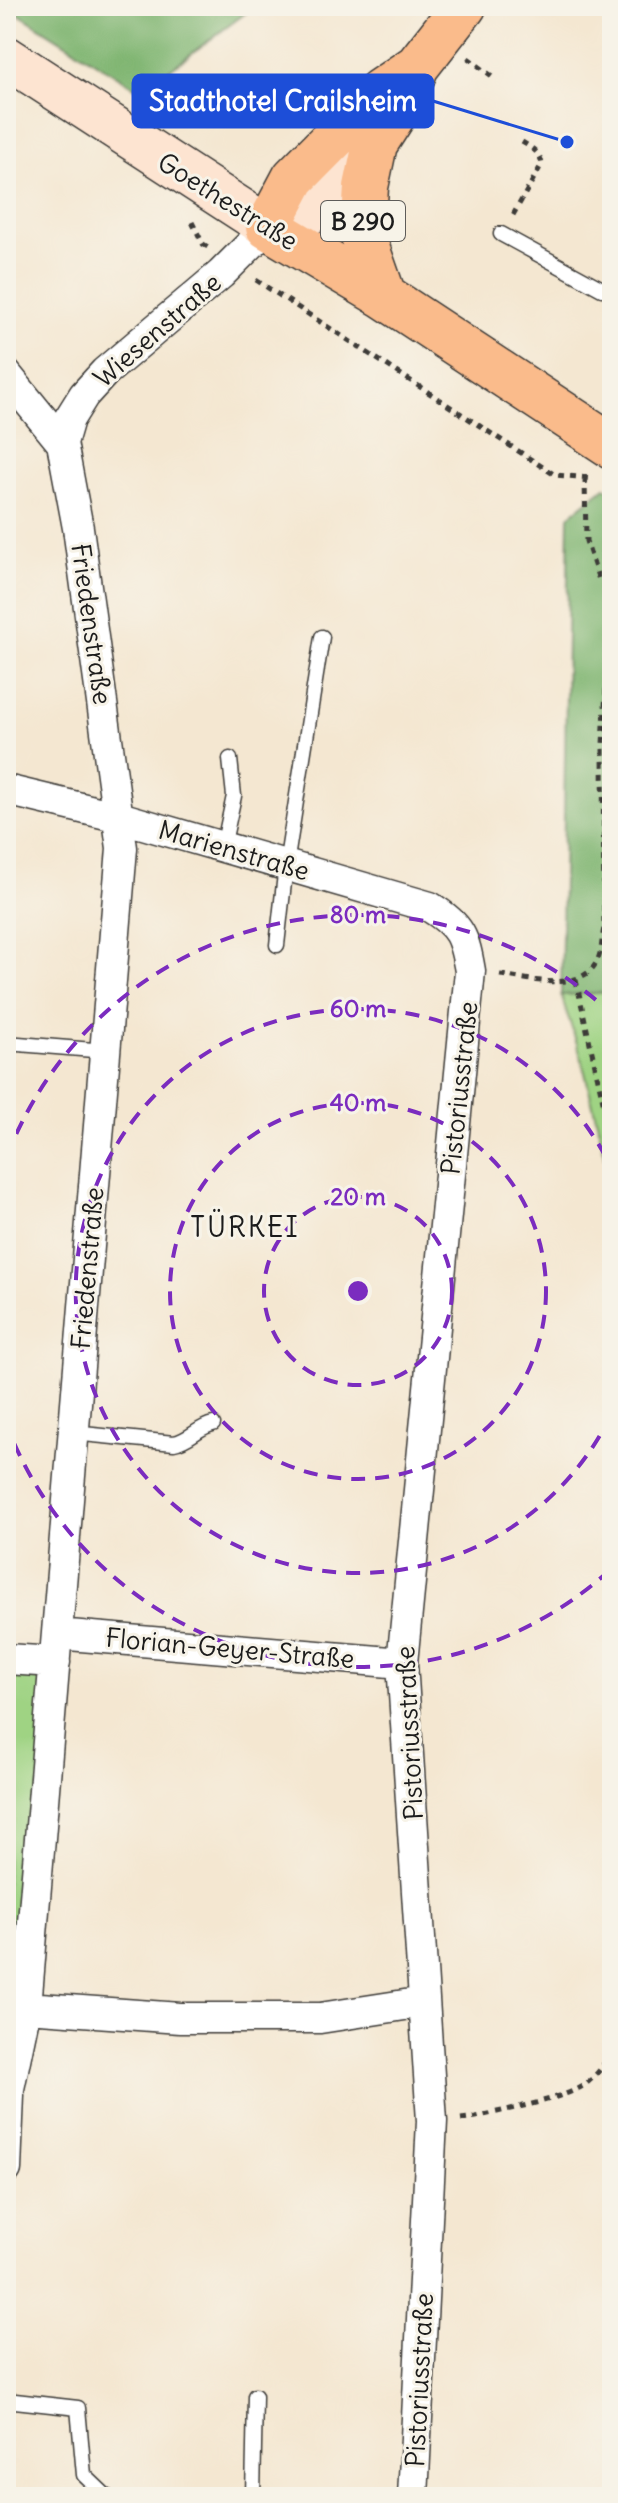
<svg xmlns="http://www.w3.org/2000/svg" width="618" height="2503" viewBox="0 0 618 2503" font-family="Delius,sans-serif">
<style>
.green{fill:#9fd383;stroke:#5e7850;stroke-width:2}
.forest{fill:#7fb571;stroke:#4e6846;stroke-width:2}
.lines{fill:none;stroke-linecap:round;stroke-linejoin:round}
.service-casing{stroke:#3c3a37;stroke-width:17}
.minor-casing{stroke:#3c3a37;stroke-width:33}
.secondary-casing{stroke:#3c3a37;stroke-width:45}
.primary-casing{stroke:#3c3a37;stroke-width:47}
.path{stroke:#3c3a37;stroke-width:5;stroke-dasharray:6 6;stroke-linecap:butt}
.service{stroke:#fff;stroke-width:14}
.minor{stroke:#fff;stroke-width:30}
.secondary{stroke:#fde4d1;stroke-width:42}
.primary{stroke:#fabb8b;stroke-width:44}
.ring{fill:none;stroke:#7b2cbf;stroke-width:4;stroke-dasharray:14 10}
.labels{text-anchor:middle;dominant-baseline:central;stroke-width:6;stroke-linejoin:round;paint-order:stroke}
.shield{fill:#f7f3e8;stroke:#5e5c59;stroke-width:2}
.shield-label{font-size:24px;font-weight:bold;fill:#1c1c1c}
.street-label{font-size:26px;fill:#1c1c1c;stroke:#f7f3e8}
.neighbourhood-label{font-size:28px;letter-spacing:2px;fill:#1c1c1c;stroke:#f7f3e8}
.centre{fill:#7b2cbf;stroke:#f7f3e8;stroke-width:4}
.ring-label{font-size:24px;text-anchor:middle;font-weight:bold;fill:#7b2cbf;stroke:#f7f3e8;stroke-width:6;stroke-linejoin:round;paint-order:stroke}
.leader{fill:none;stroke:#1d4ed8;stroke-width:3}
.callout-dot{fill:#1d4ed8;stroke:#f7f3e8;stroke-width:3}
.callout{fill:#1d4ed8;stroke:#1d4ed8;stroke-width:3}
.callout-label{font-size:28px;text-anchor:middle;font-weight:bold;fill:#fff}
</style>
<rect width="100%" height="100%" fill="#f7f3e8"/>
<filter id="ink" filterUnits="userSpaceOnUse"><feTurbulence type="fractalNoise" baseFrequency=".0125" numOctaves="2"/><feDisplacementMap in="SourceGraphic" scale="16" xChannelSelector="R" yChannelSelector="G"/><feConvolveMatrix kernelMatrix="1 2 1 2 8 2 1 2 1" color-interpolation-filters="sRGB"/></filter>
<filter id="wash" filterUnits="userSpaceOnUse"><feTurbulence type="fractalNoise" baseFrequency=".006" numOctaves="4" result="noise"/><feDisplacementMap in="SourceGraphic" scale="32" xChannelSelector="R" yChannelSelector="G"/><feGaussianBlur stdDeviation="1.8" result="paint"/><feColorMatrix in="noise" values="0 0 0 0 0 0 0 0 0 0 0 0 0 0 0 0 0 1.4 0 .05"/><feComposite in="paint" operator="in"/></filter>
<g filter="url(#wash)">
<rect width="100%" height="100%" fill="#f4e7d1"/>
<!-- green -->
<path class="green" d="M612,992v192l-31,-128 -20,-61z
M6,1659l49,3 -29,345 -20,-2z"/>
<!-- forest -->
<path class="forest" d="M6,6h249l-114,85z
M605,487l7,4v501l-51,3 8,-479z"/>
</g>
<g filter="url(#ink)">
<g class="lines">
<defs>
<path id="service" d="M501,234l101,55h10
M223,847l11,-51 -4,-37
M277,945l9,-80 36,-228
M6,1043l100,8
M73,1433l101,10c16,-3 24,-16 39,-19
M6,2400l72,8 6,67 23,22
M253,2497l2,-101"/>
<path id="minor" d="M6,374l56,69
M6,790l113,27 311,90c31,19 34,30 40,64l-68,692 30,458 -19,376
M57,1634l345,29
M6,1659l49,3
M26,2007l154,11h140l104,-16
M6,2103l20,-96 96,-1159 -44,-320 -16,-85 7,-24 15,-24 21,-23 116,-98 47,-47
M6,2169l3,-74"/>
<path id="secondary" d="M6,57l262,170 33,-8 19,-13 55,-62"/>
<path id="primary" d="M417,66l-37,25 -86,87 -26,49 116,69 228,150
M384,296l-21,-60 3,-49 9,-43 25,-39 17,-39 47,-60"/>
</defs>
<!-- service casing -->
<use href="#service" class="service-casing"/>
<!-- minor casing -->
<use href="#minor" class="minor-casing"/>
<!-- secondary casing -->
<use href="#secondary" class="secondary-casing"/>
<!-- primary casing -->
<use href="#primary" class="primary-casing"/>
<!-- path -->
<path class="path" d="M468,58l28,21
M513,215l29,-51c-2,-12 -10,-16 -20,-22
M192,222l11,22 5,3
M256,280l299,195 37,3
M585,478l1,63 13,39 13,7
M500,975c31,4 89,21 100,-22 2,-7 2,-16 4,-25l-1,-184 5,-91 4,-16
M576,980l36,162
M461,2119l15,-2c27,-7 91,-18 111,-34 12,-10 20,-22 25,-36"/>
<!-- service -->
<use href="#service" class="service"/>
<!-- minor -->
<use href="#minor" class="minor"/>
<!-- secondary -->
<use href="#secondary" class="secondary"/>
<!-- primary -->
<use href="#primary" class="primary"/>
</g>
</g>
<!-- distance rings -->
<g class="ring">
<circle cx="358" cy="1291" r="94"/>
<circle cx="358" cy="1291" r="188"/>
<path d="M611 1415A282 282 0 1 1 611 1167"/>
<path d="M610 1570A376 376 0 0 1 7 1426M7 1156A376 376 0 0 1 610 1012"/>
</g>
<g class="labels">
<!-- shield labels -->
<rect class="shield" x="321" y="201" width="84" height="40" rx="6"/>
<g class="shield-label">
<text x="363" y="221">B 290</text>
</g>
<!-- street labels -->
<g class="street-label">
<text transform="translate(228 201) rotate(32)">Goethestraße</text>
<text transform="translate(157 330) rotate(-41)">Wiesenstraße</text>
<text transform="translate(92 624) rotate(82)">Friedenstraße</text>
<text transform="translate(234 850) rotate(16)">Marienstraße</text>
<text transform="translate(459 1088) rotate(-84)">Pistoriusstraße</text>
<text transform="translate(87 1268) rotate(-85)">Friedenstraße</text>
<text transform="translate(230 1648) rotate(5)">Florian-Geyer-Straße</text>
<text transform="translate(409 1733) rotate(-93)">Pistoriusstraße</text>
<text transform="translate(419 2380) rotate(-87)">Pistoriusstraße</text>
</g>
<!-- neighbourhood labels -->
<g class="neighbourhood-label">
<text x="245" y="1227">TÜRKEI</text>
</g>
</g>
<circle cx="358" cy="1291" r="12" class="centre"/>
<g class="ring-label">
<text x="358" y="923">80 m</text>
<text x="358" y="1017">60 m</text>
<text x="358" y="1111">40 m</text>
<text x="358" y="1205">20 m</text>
</g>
<!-- callouts -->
<path class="leader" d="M567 142L433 101"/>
<circle class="callout-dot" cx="567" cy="142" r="8"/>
<rect class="callout" x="133" y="75" width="300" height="52" rx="8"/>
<g class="callout-label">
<text x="283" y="111">Stadthotel Crailsheim</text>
</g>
<!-- margin -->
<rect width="618" height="2503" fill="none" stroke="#f7f3e8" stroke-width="32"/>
</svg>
